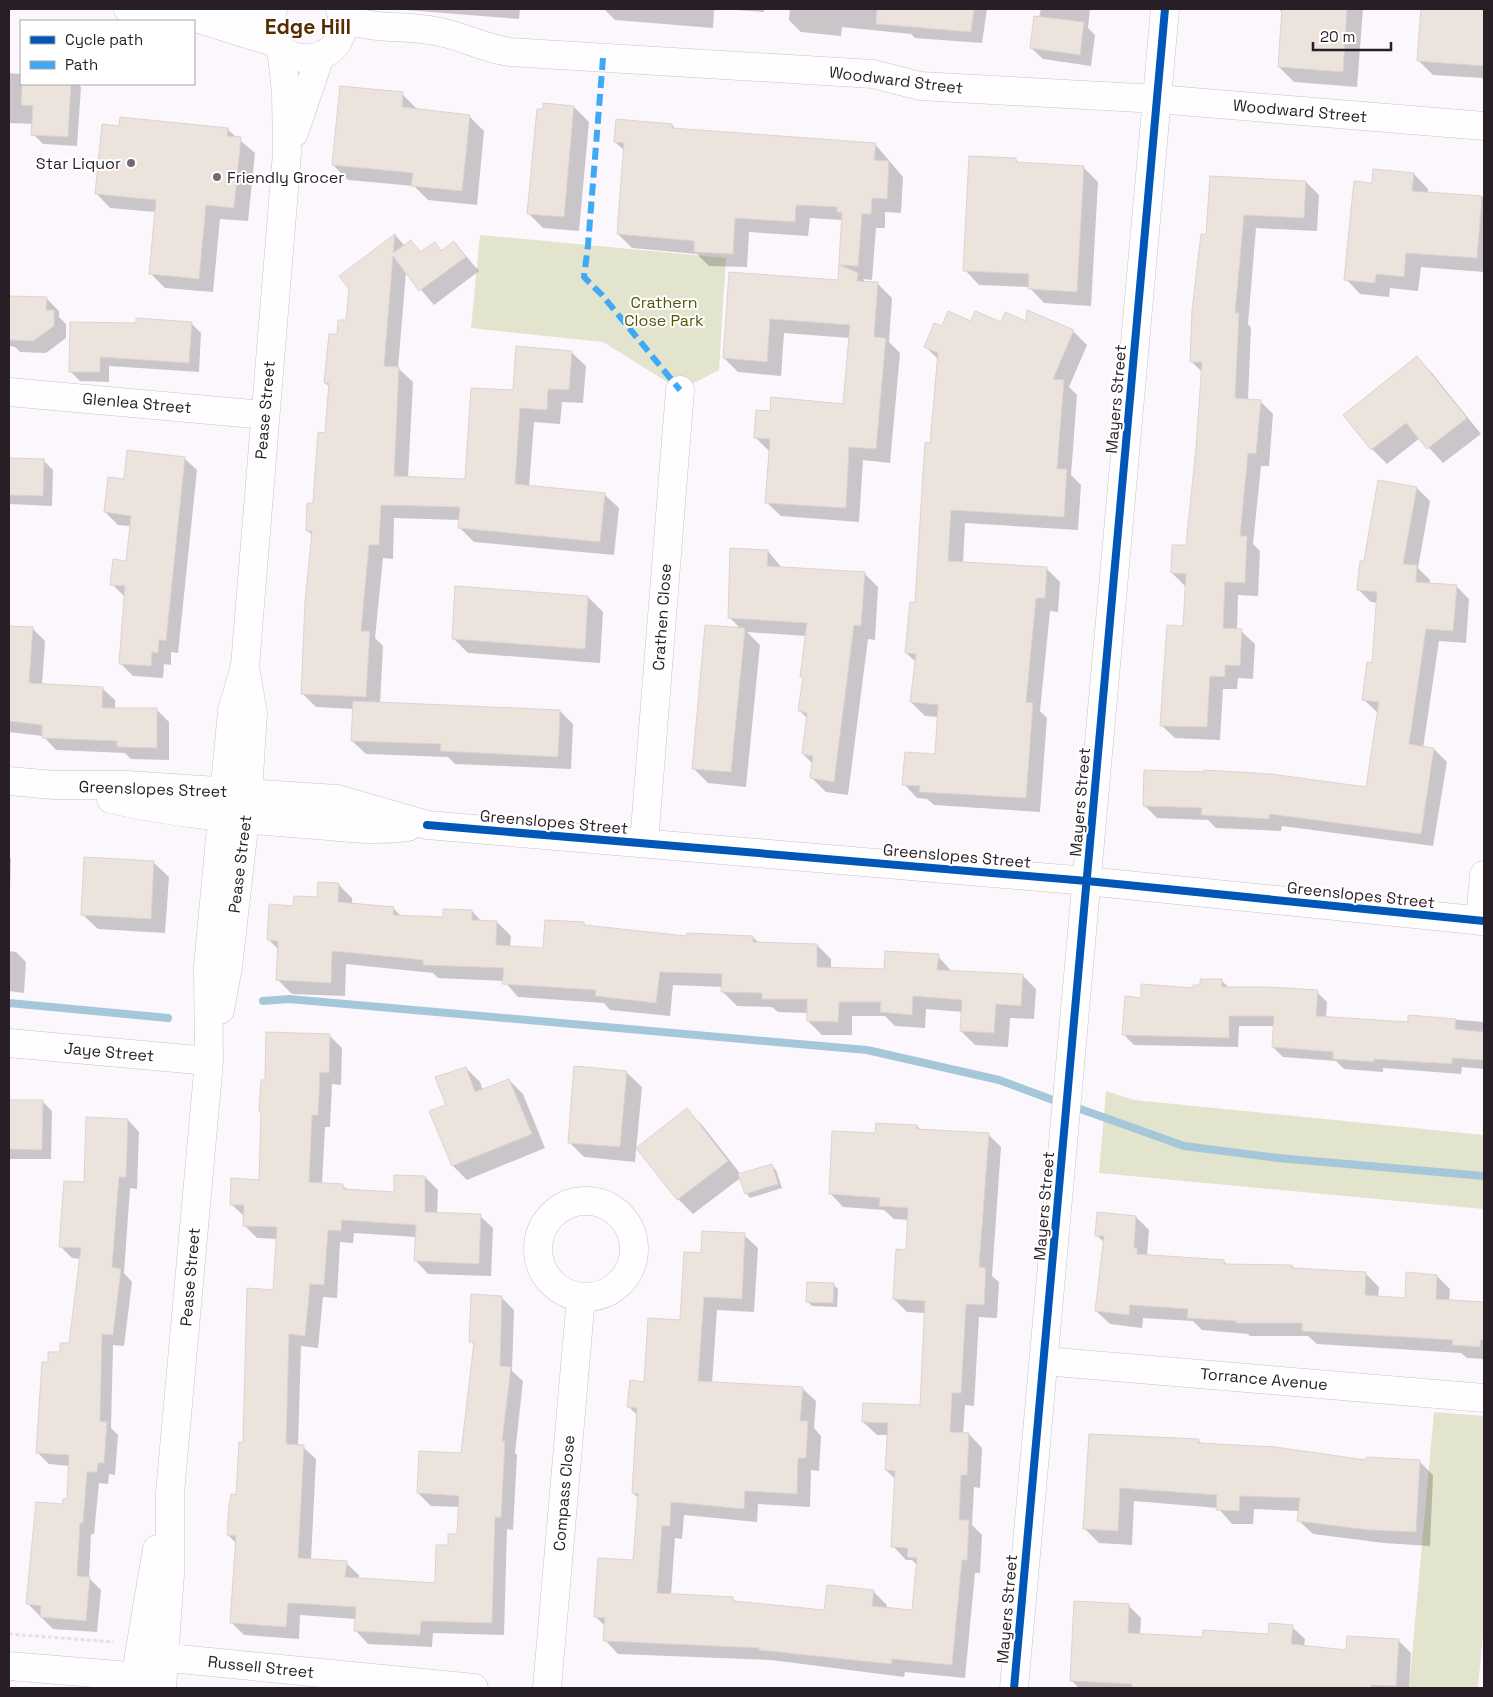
<svg xmlns="http://www.w3.org/2000/svg" width="1493" height="1697" viewBox="0 0 1493 1697" font-family="'Space Grotesk',sans-serif">
<style>
.green{fill:#e3e4cd}
.shadow{fill:#0003}
.lines{fill:none;stroke-linecap:round;stroke-linejoin:round}
.stream{stroke:#a4c7da;stroke-width:8}
.building{fill:#ece3dd;stroke:#dad4d1}
.minor-casing{stroke:#cac3c9;stroke-width:29}
.path{stroke:#e3e1e3;stroke-width:3;stroke-dasharray:4 2.5;stroke-linecap:butt}
.minor{stroke:#fffeff;stroke-width:28}
.quiet{stroke:#3fa9f5;stroke-width:6;stroke-dasharray:12 6;stroke-linecap:butt}
.cycleway-casing{stroke:#fff;stroke-width:11}
.cycleway{stroke:#0057b8;stroke-width:8}
.poi-dot{fill:#726a71;stroke:#fff;stroke-width:2}
.labels{text-anchor:middle;dominant-baseline:central;stroke-width:4;stroke-linejoin:round;paint-order:stroke}
.street-label{font-size:16px;fill:#271e26;stroke:#fff}
.poi-label{font-size:16px;fill:#271e26;stroke:#fff;text-anchor:end}
.park-label{font-size:16px;fill:#535705;stroke:#fff}
.district-label{font-size:21px;font-weight:bold;fill:#582d04;stroke:#fff}
</style>
<rect width="100%" height="100%" fill="#fcf7fc"/>
<!-- green -->
<path class="green" d="M480,235l246,23 -7,112 -39,20 -77,-48 -132,-14z
M1106,1091l28,9 350,35v74l-385,-36z
M1434,1412l50,4v206l-6,66h-69z"/>
<!-- shadow -->
<path class="shadow" d="M393,9h127l-1,10z
M604,9h110l-1,19 -98,-8z
M720,9h44v3z
M790,9h197l-5,34 -67,-5 -4,-4 -69,-7 -1,9 -40,-4 -12,-12z
M1041,9h49l-2,19 7,7 -4,31 -48,-7 -12,-11z
M1278,9h85l-6,78 -63,-5 -15,-15 4,-54z
M1423,9h61v69l-51,-3 -14,-14z
M9,73l12,1v10h56l4,3 -4,59 -34,-2 -10,-10v-10l-24,-1z
M402,94l16,16 51,6 15,15 -7,74 -49,-5 -14,-14 -66,-6 -15,-15z
M574,107l15,15 -10,109 -36,-3 -15,-15z
M672,125l4,5 199,14 28,33 -2,36 -16,-1v16h-9l-4,52 -9,-1 3,4 12,1 14,14 -3,44 11,11 -10,110 -27,-3 -4,62 -78,-6 -15,-14 3,-51 -14,-14 16,-25 73,-7 6,-67 -66,-5 -3,43 -43,-4 -14,-14 6,-85 109,8 4,-61 -33,-2 -2,18 -59,-4 -2,35 -38,-1 -12,-12 -65,-6 -14,-14 7,-83 -10,-9z
M120,127l107,2 28,24 -7,68 -28,-2 -7,73 -48,-4 -14,-14 5,-62 -46,-4 -14,-15z
M1015,159l5,5 63,3 15,15 -7,124 -47,-3 -15,-16 -50,-2 -14,-15z
M1414,174l14,15v4l56,4v75l-63,-5 -3,24 -28,-3 -1,9 -29,-3 -14,-15 27,-95z
M1211,178l95,4 13,13 -2,36 -61,-3 -8,96 3,4 -3,72 12,1 13,13 -4,52h-8l-8,78 7,7 -2,45 -20,-1 -1,35 4,1 14,13 -2,35 -15,-1 -1,11h-14l-3,51 -45,-2 -14,-13 23,-97 2,-41 -14,-14 15,-27 10,-97 6,-76 -12,-12 17,-125z
M395,235l10,11 6,-4 11,11 12,-9 8,7 12,-9 25,29 -45,34 -28,-33 -8,96 15,14 -5,96 58,2 48,-88 57,-40 15,14 -3,37 -21,-1 -2,22 -26,-2 -5,65 75,7 15,14 -5,47 -140,-13 -15,-15 1,-7 -66,-2 -1,41 -10,-1 -8,80 8,8 -3,58 180,7 13,13 -2,45 -116,-5 -7,-7 -82,-3 -14,-13 1,-32 -37,-2 -14,-14 11,-157 -6,-6 7,-26 12,-70 4,-47 -5,-4 13,-47z
M9,297l38,2 12,12v6l7,7v14l-20,15 -26,-1 -5,-5 -6,-1z
M191,323l10,10 -2,39 -90,-6v16l-29,-1 -10,-10 67,-46z
M972,323h55l46,8 14,14 -18,42 8,8 -6,80 10,10 -3,45 -113,-7 -2,40 83,5 14,14 -2,30 -8,-1 -10,100 7,7 -7,94 -106,-7 -7,-6 -10,-1 -13,-14 32,-29 2,-38 -13,-1 -14,-14 5,-40 -10,-9 11,-49 22,-244 -13,-13 16,-19z
M1417,358l15,15 49,61 -38,29 -23,-25 -33,26 -15,-15z
M184,458l13,12 -19,183 -7,-1v13l-7,-1 -1,14 -30,-2 -13,-13 5,-66 -13,-13 15,-22 4,-36 -13,-1 -13,-13 20,-32z
M9,459l34,1 10,10 -1,36 -43,-2z
M1379,482l38,6 13,13 -12,67 12,12 -1,4 27,2 13,13 -3,44 -27,-2 -16,107 11,1 13,13 -14,84 -151,-20 -1,5 -65,-3 -8,-8 -51,-2 -13,-13 223,-17 11,-75 -15,-14 10,-35 5,-61 -7,-1 -13,-13z
M768,551l14,17 82,5 14,14 -3,53 -7,-1 -20,156 -22,-3 -14,-14 1,-14 -10,-10 5,-35 -8,-8 7,-75 -60,-4 13,13 -14,142 -38,-4 -15,-15 48,-139 -12,-12z
M588,597l15,15 -3,51 -132,-10 -15,-15z
M9,627l23,1 13,13 -3,44 60,3 13,12v9l42,1 12,12v38l-38,-1 -6,-6 -69,-3 -13,-14 -34,-4z
M9,857l2,2 -2,59z
M153,862l16,15 -4,56 -67,-4 -16,-15z
M338,884l14,14v7l41,3 8,8 43,2 28,-7 10,11h15l14,14 -1,11 35,2 38,-26 3,3 102,11h65l6,6 58,2 14,14v9l54,2 53,-14 14,16 70,3 14,14 -2,30 -24,-1 -2,29 -33,-2 -14,-14 2,-19 -37,-3 -1,19 -30,-2 -10,-10h-33v19h-30l-14,-14v-8l-30,-1 -6,-5 -35,-1 -14,-14v-5l-50,-2 -3,31 -60,-6 -6,-7 -86,-6 -14,-16 -66,-3 -5,-5 -87,-9 -1,32 -53,-2 -14,-14 1,-30 -10,-10 26,-33 23,-9z
M9,951l7,1 10,10 -2,31 -15,-2z
M1222,981l8,8 87,3 10,10 -1,16 83,6 1,-8 74,6v47l-22,-2 -1,7 -78,-6v4l-39,-3 -8,-8 -53,-4 -10,-10 2,-21h-36l-1,21 -104,-2 -10,-10 18,-36 52,-10z
M330,1036l12,12 -1,37 -9,-1 -2,43h-5l-3,57 21,2 5,4 47,3 30,-16 13,13 -1,24 43,2 13,12 -2,48 -63,-2 -12,-13 1,-24 -63,-4 -1,10 -13,-1 -3,56 -14,-1 -5,51 -17,-2 -3,100 5,1 13,12 -5,101 35,3 13,12v4l77,5 13,-38 10,-11 1,-28 -29,-1 -13,-13 44,-38 13,-110 -4,-4 30,-44 13,13 -2,61 11,10 -8,72 2,2 -4,75 -6,-1 -3,106 -71,-2 -1,14 -64,-3 -12,-13v-12l-56,-4 -1,24 -55,-4 -13,-13 6,-78 -9,-9 9,-39 7,-53 30,-152 4,-52 -21,-1 -13,-13 1,-8 -14,-13 29,-23 6,-99z
M466,1068l14,14 3,9 26,-11 14,14 22,54 -78,32 -14,-14 -6,-61z
M626,1072l16,15 -7,75 -51,-5 -15,-15z
M9,1101h33l10,10 -1,48h-42z
M687,1110l15,15 37,47v7l-46,35 -15,-15z
M128,1120l11,12 -2,57 -7,-1 -6,85 8,9 -8,64 -11,-1 -2,83 7,7 -3,40 -6,-1 -1,10 -9,-1 -5,51h-3l-2,44 12,12 -4,42 -44,-3 -25,-25 36,-98 4,-6 2,-34 -21,-2 -12,-12 12,-89 21,-19 11,-85 -9,-1 -12,-12 25,-62z
M917,1126l4,4 67,4 13,13 -9,129 7,6 -2,36 -18,-1 -5,89 -9,-1 -2,29h6l13,14 -2,40 -6,-1 -2,38 10,10 -2,38h-5l-10,105 -60,-6 -1,5 -133,-17 -153,-6 -13,-14 1,-13 -11,-11 39,-55 5,-62 -6,-6 5,-77 -9,-9 53,-86 20,-67 42,-19 14,13 -4,64 -37,-2 -5,73 90,5 14,13 -2,27 7,8 -2,35 -8,-1 -1,37 -52,-3 -1,18 -73,-7 -2,24 -7,-1 -4,57 62,4 3,3 89,9 48,-20 14,14 -1,4 27,3 5,-46 -6,-6h-6l-13,-14 3,-66 -10,-10 2,-35h-11l-14,-13 58,-15 5,-94 -19,-1 -13,-13 13,-48 2,-31 -15,-1 -10,-9 -41,-3 -13,-14 46,-58z
M771,1165l5,5 6,18 -32,10 -4,-5z
M1136,1217l13,13 -2,26 77,5 4,5h64l3,3 71,5 13,13 -1,11 28,2 31,-24 13,13 -1,12 35,2v56l-17,-1 -6,-5 -144,-9 -9,-8h-58l-2,-2 -46,-4 -9,-9 -50,-3 -1,10 -32,-4 -14,-13 9,-68 -9,-8z
M833,1284l5,5 -1,18 -25,-1 -5,-5z
M1090,1435l108,5 4,4 166,18 51,-1 14,14 -3,71 -46,-3 -71,-9 -15,-14 2,-9 -46,-2 -1,15h-21l-14,-16 -84,-7 -2,44 -33,-2 -14,-14z
M1128,1605l13,13 -1,17 63,4 67,-3 22,-9 13,12 -1,8 43,4 51,-11 13,13 -2,35h-330l-7,-7z"/>
<g class="lines">
<!-- stream -->
<path class="stream" d="M263,1001l26,-2 578,51 132,30 62,23
M9,1003l159,15
M1072,1106l112,40 94,12 206,18"/>
</g>
<!-- building -->
<path class="building" d="M877,9h97l-3,23 -95,-8z
M1282,9h65l-4,63 -65,-5z
M1421,9h63v57l-67,-5z
M1034,16l50,6 -4,33 -50,-7z
M22,84h49l-3,53 -37,-2 2,-29 -12,-1z
M340,86l63,6 -1,15 68,8 -8,76 -51,-5 2,-13 -81,-8z
M543,103l31,3 -10,111 -37,-3 10,-105h6z
M120,117l108,11 -1,8 14,1 -7,71 -28,-3 -7,74 -50,-5 7,-74 -61,-6 7,-70 17,2z
M616,119l56,5v4l204,15 -2,17 15,1 -2,38 -15,-1 -1,16h-9l-4,52 -18,-1 18,8 -1,8 21,1 -4,55 12,1 -10,111 -27,-2 -3,61 -81,-5 5,-64 -16,-1 2,-28 14,1 1,-14 72,7 7,-79 -80,-6 -3,43 -44,-4 6,-86 109,8 4,-67 -5,-1v-5l-41,-2 -1,17 -60,-4 -2,36 -39,-2v-11l-77,-7 7,-91 -10,-1z
M969,156l47,2v4l68,4 -7,126 -49,-3 1,-15 -66,-3z
M1373,169l41,4 -2,18 70,5 -5,62 -71,-5 -2,24 -28,-3 -1,9 -31,-3 10,-99 18,2z
M1210,176l96,5 -2,37 -60,-3 -9,98h4l-4,85 26,2 -5,54 -8,-1 -8,83h7l-2,47 -20,-1 -2,46 19,1 -2,37 -15,-1v12l-15,-1 -3,51 -47,-1 7,-101 16,1 3,-52 -15,-1 1,-28h14l10,-97 6,-86h-12l2,-52 9,-76h5z
M395,234l-2,19 18,-13 9,12 15,-10 6,9 13,-10 12,16 -47,34 -26,-35 -9,110 15,1 -5,109 71,3 6,-91 42,2 3,-44 56,5 -3,39 -21,-1 -1,21 -27,-2 -5,76 90,9 -5,49 -142,-14 2,-21 -79,-2 -2,40h-10l-8,86h9l-4,66 -65,-3 4,-91 7,-72h-6l1,-28h6l5,-71 7,1 4,-50h-5l5,-49h8l1,-14h8l3,-31 -10,-13z
M9,296l38,1 -1,13h8v16l-21,15 -24,-1z
M1027,310l47,20 -21,49 11,1 -7,89h10l-3,48 -113,-7 -3,51 99,6 -2,31h-9l-10,104 7,1 -7,95 -107,-6 1,-6 -18,-1 3,-33 30,2 3,-49 -28,-3 6,-48 -11,-1 5,-51h5l10,-160 5,1 8,-90 -14,-6 10,-24 8,3 6,-15 23,10 4,-10 26,11 4,-10 21,9z
M136,318l56,4 -3,41 -89,-6v15h-31l1,-50 66,1z
M1417,356l50,62 -40,31 -21,-26 -35,27 -28,-35z
M127,450l58,7 -19,184 -7,-1 -1,13 -6,-1 -1,14 -32,-2 6,-78 -15,-1 3,-26 13,2 5,-45 -27,-4 4,-35 16,2z
M9,458l35,1 -1,37 -34,-1z
M1378,480l39,7 -14,77 14,1 -1,17 41,3 -4,46 -27,-2 -17,115 25,4 -13,86 -152,-20v5l-68,-4 1,-7 -59,-2 1,-36 60,2v-2l67,4 95,13 13,-85 -17,-2 5,-38 5,1 5,-71 -20,-2 3,-29h4z
M730,548l38,2 -1,16 98,6 -4,54 -7,-1 -20,157 -24,-4 3,-22 -11,-2 5,-41 -9,-2 5,-34h-3l7,-54 -79,-5z
M455,586l133,10 -3,53 -133,-10z
M705,625l40,3 -14,144 -39,-3z
M9,626l24,1 -4,56 74,4 -1,21h55v40l-40,-1v-6l-75,-3v-13l-33,-4z
M353,701l207,9 -2,47 -118,-6 1,-7 -90,-3z
M84,857l70,4 -3,58 -70,-4z
M318,882l21,1 -1,19 56,5 -1,8 50,2v-8l29,1v10l25,1 -1,24 47,3 2,-28 39,2v3l102,11 1,-3 66,3v6l64,2v23l67,2 1,-18 54,3 -2,16 86,4 -2,32 -25,-2 -2,29 -34,-2 2,-31 -49,-4 -1,19 -32,-3 1,-10h-42l-1,20 -31,-1v-22h-45v-6l-41,-1 1,-18 -62,-2 -4,31 -61,-7 1,-6 -94,-6 2,-16 -81,-3v-5l-91,-9 -1,32 -55,-3 2,-39 -11,-1 2,-36 24,2 1,-10 23,1z
M1200,979h22v8h46l50,3 -2,26 92,6v-7l48,4 -1,10 29,3v28l-32,-2v6l-78,-5v3l-41,-3v-7l-61,-5 2,-31h-45v22l-107,-3 3,-39 16,2v-14l52,4v-3h7z
M266,1032l64,2 -1,39 -9,-1 -2,43h-6l-3,67 34,2v5l51,3v-17l31,1v36l56,2 -2,50 -65,-3 2,-36 -74,-5 -1,11 -13,-1 -4,55 -14,-1 -5,52 -16,-2 -3,110 18,1 -6,113 49,3 -2,16 90,6 1,-38h12v-11h9l2,-38 -42,-3 2,-42 42,2 13,-111h-5l2,-48 31,2 -2,70 11,1 -9,74h3l-4,77 -6,-1 -3,106 -71,-2 -1,14 -66,-4 2,-24 -68,-4 -2,24 -56,-4 6,-87 -9,-1 2,-32h1l1,-9 5,1 3,-53h4l4,-154 26,2 4,-63 -34,-1 1,-21h-14l1,-27 28,2 2,-68h-2l2,-32h4z
M574,1066l53,5 -7,76 -52,-4z
M466,1067l9,25 34,-13 23,55 -80,32 -23,-55 17,-6 -11,-28z
M9,1100h34l-1,50 -33,-1z
M687,1108l41,53 -51,39 -41,-52z
M86,1117l42,2 -2,58h-7l-7,90 9,2 -8,66 -11,-1 -2,87 7,1 -3,41h-6l-1,9h-10l-4,51h-3l-3,53 13,1 -4,44 -46,-4 1,-11 -15,-2 10,-102 26,2 1,-5h4l2,-44 -33,-2 6,-91h6v-10h12v-9h9l12,-95 -22,-1 5,-66 20,1z
M876,1123l41,2v4l72,4 -10,134 7,1 -2,37 -18,-1 -5,89h-9l-2,39 19,1 -2,42h-6l-2,45h10l-2,40h-5l-10,105 -60,-6 -1,5 -132,-14v-2l-156,-7 2,-23 -11,-1 4,-59 35,2 5,-66 -6,-1 5,-85 -10,-1 3,-27 14,2 4,-64 32,2 4,-68 17,1 1,-22 43,2 -3,66 -38,-2 -6,84 105,6 -3,34h8l-2,37h-8l-1,36 -52,-3 -1,18 -73,-7 -1,24h-8l-5,67 76,4v4l91,9 3,-25 47,5 -2,16 40,4 5,-52 -10,-1 1,-9 -17,-1 4,-76 -10,-1 3,-47 -26,-1 1,-19 57,2 5,-104 -32,-2 3,-50 10,1 2,-42 -29,-2 1,-8 -51,-4 3,-63 43,2z
M772,1164l6,20 -33,10 -7,-20z
M1097,1212l39,4 -2,32h3v6l87,6v4l68,1v3l74,4 -1,23 40,3 1,-26 31,3 -1,24 48,3v38h-4v7l-28,-2 1,-5 -151,-9v-8h-66v-2l-49,-3 1,-9 -58,-4 -1,10 -34,-4 9,-75h-9z
M807,1282l27,1 -1,20 -27,-1z
M1089,1434l110,5 -1,4 77,4 91,13 1,-3 53,3 -4,72 -47,-2 -72,-9 3,-23 -60,-2 -1,15 -23,-1 1,-15 -97,-7 -2,43 -35,-2z
M1074,1601l55,3 -1,29 74,4 1,-7 65,4 1,-11 24,2 -2,19 55,6 1,-14 52,3 -3,47 -25,-1v3h-239v-4l-62,-3z"/>
<g class="lines">
<defs>
<path id="minor" d="M128,9l104,4 22,-4
M273,9c-19,67 86,64 67,0
M343,18c30,12 61,7 92,13 25,4 48,17 74,21l364,22 47,12 237,13 327,27
M202,20l74,23
M294,133l26,-77
M9,392l256,23
M9,781l45,4h73l210,14 90,26 660,56 397,40
M111,799c64,15 129,20 194,25 35,3 69,8 103,3
M644,843l36,-453
M1480,921l4,-46
M220,1010l8,-43 20,-175 5,-79 -7,-40
M9,1043l200,18
M538 1249a48 48 0 1 1 96 0a48 48 0 1 1-96 0Z
M1044,1361l440,37
M139,1655l335,33
M9,1666l145,12
M137,1688l2,-33 18,-106
M162,1688l8,-114v-81l39,-432 -1,-95 24,-255 13,-45 42,-513 -1,-61 -5,-44
M547,1688l34,-391
M1014,1688l151,-1679"/>
</defs>
<!-- minor casing -->
<use href="#minor" class="minor-casing"/>
<!-- path -->
<path class="path" d="M9,1634l105,8"/>
<!-- minor -->
<use href="#minor" class="minor"/>
<!-- quiet -->
<path class="quiet" d="M603,58l-15,187 -4,32 18,18 78,95"/>
<defs>
<path id="cycleway" d="M427,825l660,56 397,40
M1014,1688l151,-1679"/>
</defs>
<!-- cycleway casing -->
<use href="#cycleway" class="cycleway-casing"/>
<!-- cycleway -->
<use href="#cycleway" class="cycleway"/>
</g>
<!-- markers -->
<g class="poi-dot">
<circle cx="131" cy="163" r="5"/>
<circle cx="217" cy="177" r="5"/>
</g>
<g class="labels">
<!-- street labels -->
<g class="street-label">
<text transform="translate(896 80) rotate(7)">Woodward Street</text>
<text transform="translate(1300 111) rotate(5)">Woodward Street</text>
<text transform="translate(1116 399) rotate(-85)">Mayers Street</text>
<text transform="translate(137 403) rotate(5)">Glenlea Street</text>
<text transform="translate(265 410) rotate(-85)">Pease Street</text>
<text transform="translate(662 617) rotate(-86)">Crathen Close</text>
<text transform="translate(153 789) rotate(2)">Greenslopes Street</text>
<text transform="translate(1080 802) rotate(-85)">Mayers Street</text>
<text transform="translate(554 822) rotate(5)">Greenslopes Street</text>
<text transform="translate(957 856) rotate(5)">Greenslopes Street</text>
<text transform="translate(240 864) rotate(-83)">Pease Street</text>
<text transform="translate(1361 895) rotate(6)">Greenslopes Street</text>
<text transform="translate(109 1052) rotate(5)">Jaye Street</text>
<text transform="translate(1044 1206) rotate(-85)">Mayers Street</text>
<text transform="translate(190 1277) rotate(-85)">Pease Street</text>
<text transform="translate(1264 1379) rotate(5)">Torrance Avenue</text>
<text transform="translate(564 1493) rotate(-85)">Compass Close</text>
<text transform="translate(1007 1609) rotate(-85)">Mayers Street</text>
<text transform="translate(261 1667) rotate(6)">Russell Street</text>
</g>
<!-- poi labels -->
<g class="poi-label">
<text x="121" y="163">Star Liquor</text>
<text x="227" y="177" text-anchor="start">Friendly Grocer</text>
</g>
<!-- park labels -->
<g class="park-label">
<text x="664" y="302">Crathern<tspan x="664" dy="18">Close Park</tspan></text>
</g>
<!-- district labels -->
<g class="district-label">
<text x="308" y="26">Edge Hill</text>
</g>
</g>
<!-- border -->
<rect width="1493" height="1697" fill="none" stroke="#271e26" stroke-width="20"/>
<!-- legend -->
<rect x="20" y="20" width="175" height="65" fill="#ffffff" stroke="#a9a5a8"/>
<rect x="30" y="36" width="25" height="8" fill="#0057b8" stroke="#a9a5a8"/>
<text x="65" y="45" font-size="15" fill="#271e26">Cycle path</text>
<rect x="30" y="61" width="25" height="8" fill="#3fa9f5" stroke="#a9a5a8"/>
<text x="65" y="70" font-size="15" fill="#271e26">Path</text>
<!-- scale -->
<path d="M1313 42v8h78v-8" fill="none" stroke="#271e26" stroke-width="2.5"/>
<text x="1320" y="42" font-size="15" fill="#271e26" stroke="#ffffff" stroke-width="4" paint-order="stroke">20 m</text>
</svg>
